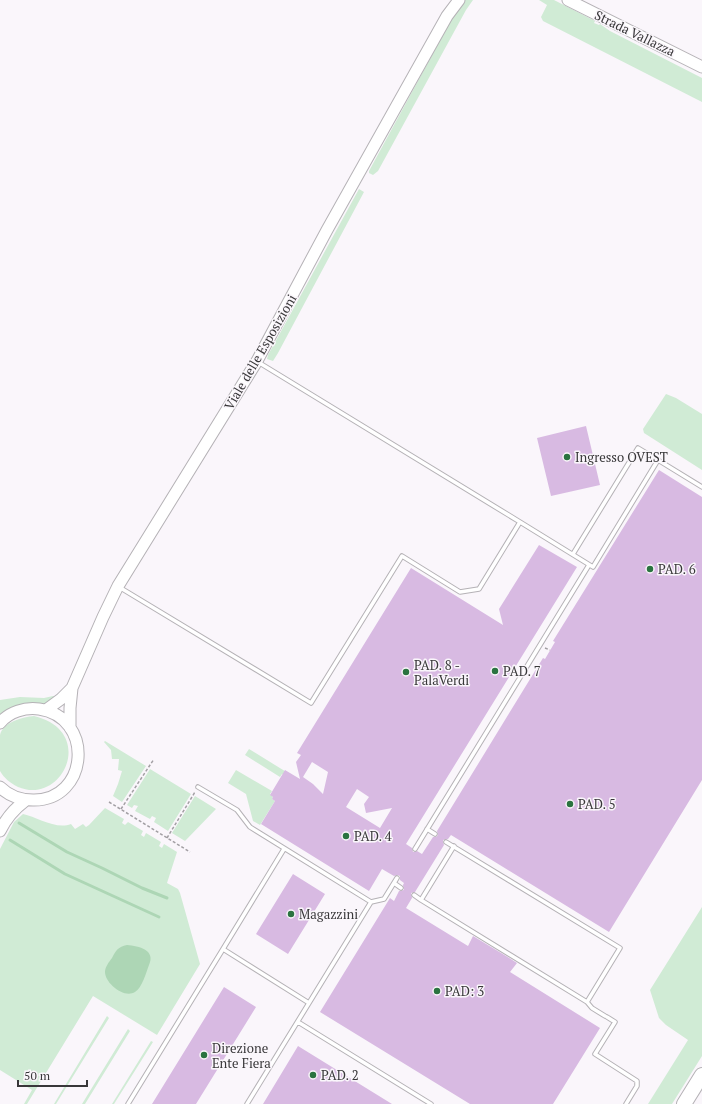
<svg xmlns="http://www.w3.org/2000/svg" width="702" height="1104" viewBox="0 0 702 1104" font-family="'PT Serif',serif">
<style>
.green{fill:#d0ebd5}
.water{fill:#add6b5}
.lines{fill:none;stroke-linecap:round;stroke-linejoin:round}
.stream{stroke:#add6b5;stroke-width:3}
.building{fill:#d8bae2;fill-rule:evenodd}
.lane-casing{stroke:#b5b2b6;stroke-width:5.5}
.secondary-casing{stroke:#b5b2b6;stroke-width:13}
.highway-casing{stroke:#b5b2b6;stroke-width:16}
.path{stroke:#a29fa3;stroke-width:1.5;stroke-dasharray:3 2;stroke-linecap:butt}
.lane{stroke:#fff;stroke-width:3.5}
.secondary{stroke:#fff;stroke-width:11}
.highway{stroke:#fff;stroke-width:14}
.poi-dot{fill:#2a7340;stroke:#faf6fb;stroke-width:1.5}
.labels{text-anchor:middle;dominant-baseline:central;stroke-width:3;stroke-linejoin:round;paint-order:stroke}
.street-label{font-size:13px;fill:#383739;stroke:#faf6fb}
.poi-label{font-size:13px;fill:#383739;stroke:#faf6fb;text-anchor:start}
</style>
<rect width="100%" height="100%" fill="#faf6fb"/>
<!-- green -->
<path class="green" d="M464,0h9l-7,10 -88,161 -5,4 -4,-2v-2l87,-160z
M539,0h15l41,21 -1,2 5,2 1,-1 10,7 92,47v24l-159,-81 -2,-4 6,-12z
M359,189l5,3 -86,161 -5,8 -6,-2 1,-4z
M666,394l10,4 26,16v56l-58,-37 -1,-4z
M53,696l6,1 -13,8 -23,-1 -23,10v-14l20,-3 24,1z
M34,716c63,15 29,90 -16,71 -8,-4 -14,-9 -18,-16 0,-10 0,-27 0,-36 3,-13 23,-18 34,-19z
M105,741l41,25 -24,36 -9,-6 5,-12 4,-13 -4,-1 1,-11h-7l-1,-9 -7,-8z
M249,749l39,24 -2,3 -4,-2 -2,3 -35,-22z
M150,769l41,25 -23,37 -14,-9 2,-4 -4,-2 -2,3 -15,-8 3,-5 -4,-1 -2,3 -5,-3z
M236,770l36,21 -2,3 3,3 -1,2 3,2 -15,24 -7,-4 -7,-27 -18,-11z
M195,796l21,13 -31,32 -13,-8z
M105,808l19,11 -2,4 3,2 3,-3 15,9 -2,4 3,2 2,-4 15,9 -2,4 3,2 2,-4 13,8 -10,31 11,6 2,4 20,71 -43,71 -64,-39 -66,108h-3l8,-14 -32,-20v-221l14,-27 9,-8c14,3 33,16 48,10l4,5 8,-5 3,3 3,-2z
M702,907v149l-30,48h-24l40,-64 -22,-15 -7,-7 -9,-28z
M107,1016l2,2 -53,86h-2z
M128,1029l2,2 -45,73h-3z
M151,1041l2,1 -39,62h-2z"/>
<!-- water -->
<path class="water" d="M127,945c12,1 29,5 22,20 -3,8 -7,23 -14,27 -11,7 -30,-9 -30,-20 0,-5 4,-10 7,-14 4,-8 6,-11 15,-13z"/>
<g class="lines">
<!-- stream -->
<path class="stream" d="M19,823l48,29 35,16 40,20 25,10
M10,840l55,34 94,43"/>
</g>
<!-- building -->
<path class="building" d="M586,426l14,59 -49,11 -14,-58z
M659,470l43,27v283l-93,152 -158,-97 -3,4 -5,1v2l1,3 -29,47 -4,1 1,5 -6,10 62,38 5,-10 33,20 11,7 -7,9 90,56 -47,76h-83l-150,-92 70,-114 4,3 5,-10 5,-1 -1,-5 1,-2 -4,-3v-4l-3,-1 -3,1 -12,-7 -13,22 -108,-67 14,-23 -3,-2 1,-2 -3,-2 15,-25 15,9 -4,-17 5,-7 -4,-2 114,-185 92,57 -4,-16 40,-64 38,22 -171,277 6,4 1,4 4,-1 5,3 11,-17h3l2,-2 -1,-4 106,-173 2,1 10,-17 -2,-1zM312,762l16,10 -5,22 -10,-10 -10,-7zM357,789l12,8 -5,7 2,9 26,-5 -12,20 -34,-21z
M293,874l32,20 -37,60 -32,-20z
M224,987l32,20 -60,97h-44z
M298,1046l94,58h-129z"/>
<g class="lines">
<defs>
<path id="lane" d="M258,362l262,160
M658,460l44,27
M119,587l192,116 91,-147 58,36 19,-3 41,-67 73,45 65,-107 -20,-12 -65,106
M198,787l39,23 13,17 121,75
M427,829l8,5
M446,842l174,106 -33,54 -166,-102 33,-54
M284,849l-61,100 86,54
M415,849l174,-284
M394,883l7,5
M414,895l7,5
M587,1002l5,6 13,8
M607,1017l8,5 -20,32 42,27v5l-11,18
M298,1022l133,82
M128,1104l95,-155
M247,1104l124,-202 13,-3 13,-21"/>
<path id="secondary" d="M568,0l134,67
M46,710l15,-11 11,-11 31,-71 15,-31 139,-225 70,-131 120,-214 12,-16
M0,723c9,-11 25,-16 39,-14 56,8 50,92 -6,91 -13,0 -24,-4 -33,-13
M70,728v-20l2,-20
M0,831c6,-13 14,-22 26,-31"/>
<path id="highway" d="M684,1104l18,-29"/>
</defs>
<!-- lane casing -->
<use href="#lane" class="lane-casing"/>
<!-- secondary casing -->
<use href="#secondary" class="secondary-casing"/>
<!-- highway casing -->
<use href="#highway" class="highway-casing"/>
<!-- path -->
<path class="path" d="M545,648l5,2
M109,802l81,50
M121,809l33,-50
M167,838l28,-46"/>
<!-- lane -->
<use href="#lane" class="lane"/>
<!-- secondary -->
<use href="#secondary" class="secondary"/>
<!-- highway -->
<use href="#highway" class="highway"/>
</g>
<!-- markers -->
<g class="poi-dot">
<circle cx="567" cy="457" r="4"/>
<circle cx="650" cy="569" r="4"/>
<circle cx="495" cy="671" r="4"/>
<circle cx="406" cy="672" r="4"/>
<circle cx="570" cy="804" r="4"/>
<circle cx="346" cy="836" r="4"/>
<circle cx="291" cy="914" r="4"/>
<circle cx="437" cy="991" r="4"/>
<circle cx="204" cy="1055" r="4"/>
<circle cx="313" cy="1075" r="4"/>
</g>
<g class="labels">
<!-- street labels -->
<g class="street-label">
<text transform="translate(635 33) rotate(26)">Strada Vallazza</text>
<text transform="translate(260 352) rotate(-60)">Viale delle Esposizioni</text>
</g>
<!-- poi labels -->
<g class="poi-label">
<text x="575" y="457">Ingresso OVEST</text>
<text x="658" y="569">PAD. 6</text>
<text x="414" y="665">PAD. 8 -<tspan x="414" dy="15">PalaVerdi</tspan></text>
<text x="503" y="671">PAD. 7</text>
<text x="578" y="804">PAD. 5</text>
<text x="354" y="836">PAD. 4</text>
<text x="299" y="914">Magazzini</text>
<text x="445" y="991">PAD: 3</text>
<text x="212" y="1048">Direzione<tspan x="212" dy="15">Ente Fiera</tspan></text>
<text x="321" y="1075">PAD. 2</text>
</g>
</g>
<!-- scale -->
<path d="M18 1080v6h69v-6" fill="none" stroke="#383739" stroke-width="2"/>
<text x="24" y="1080" font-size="12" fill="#383739" stroke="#faf6fb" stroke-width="3" paint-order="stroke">50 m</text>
</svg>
